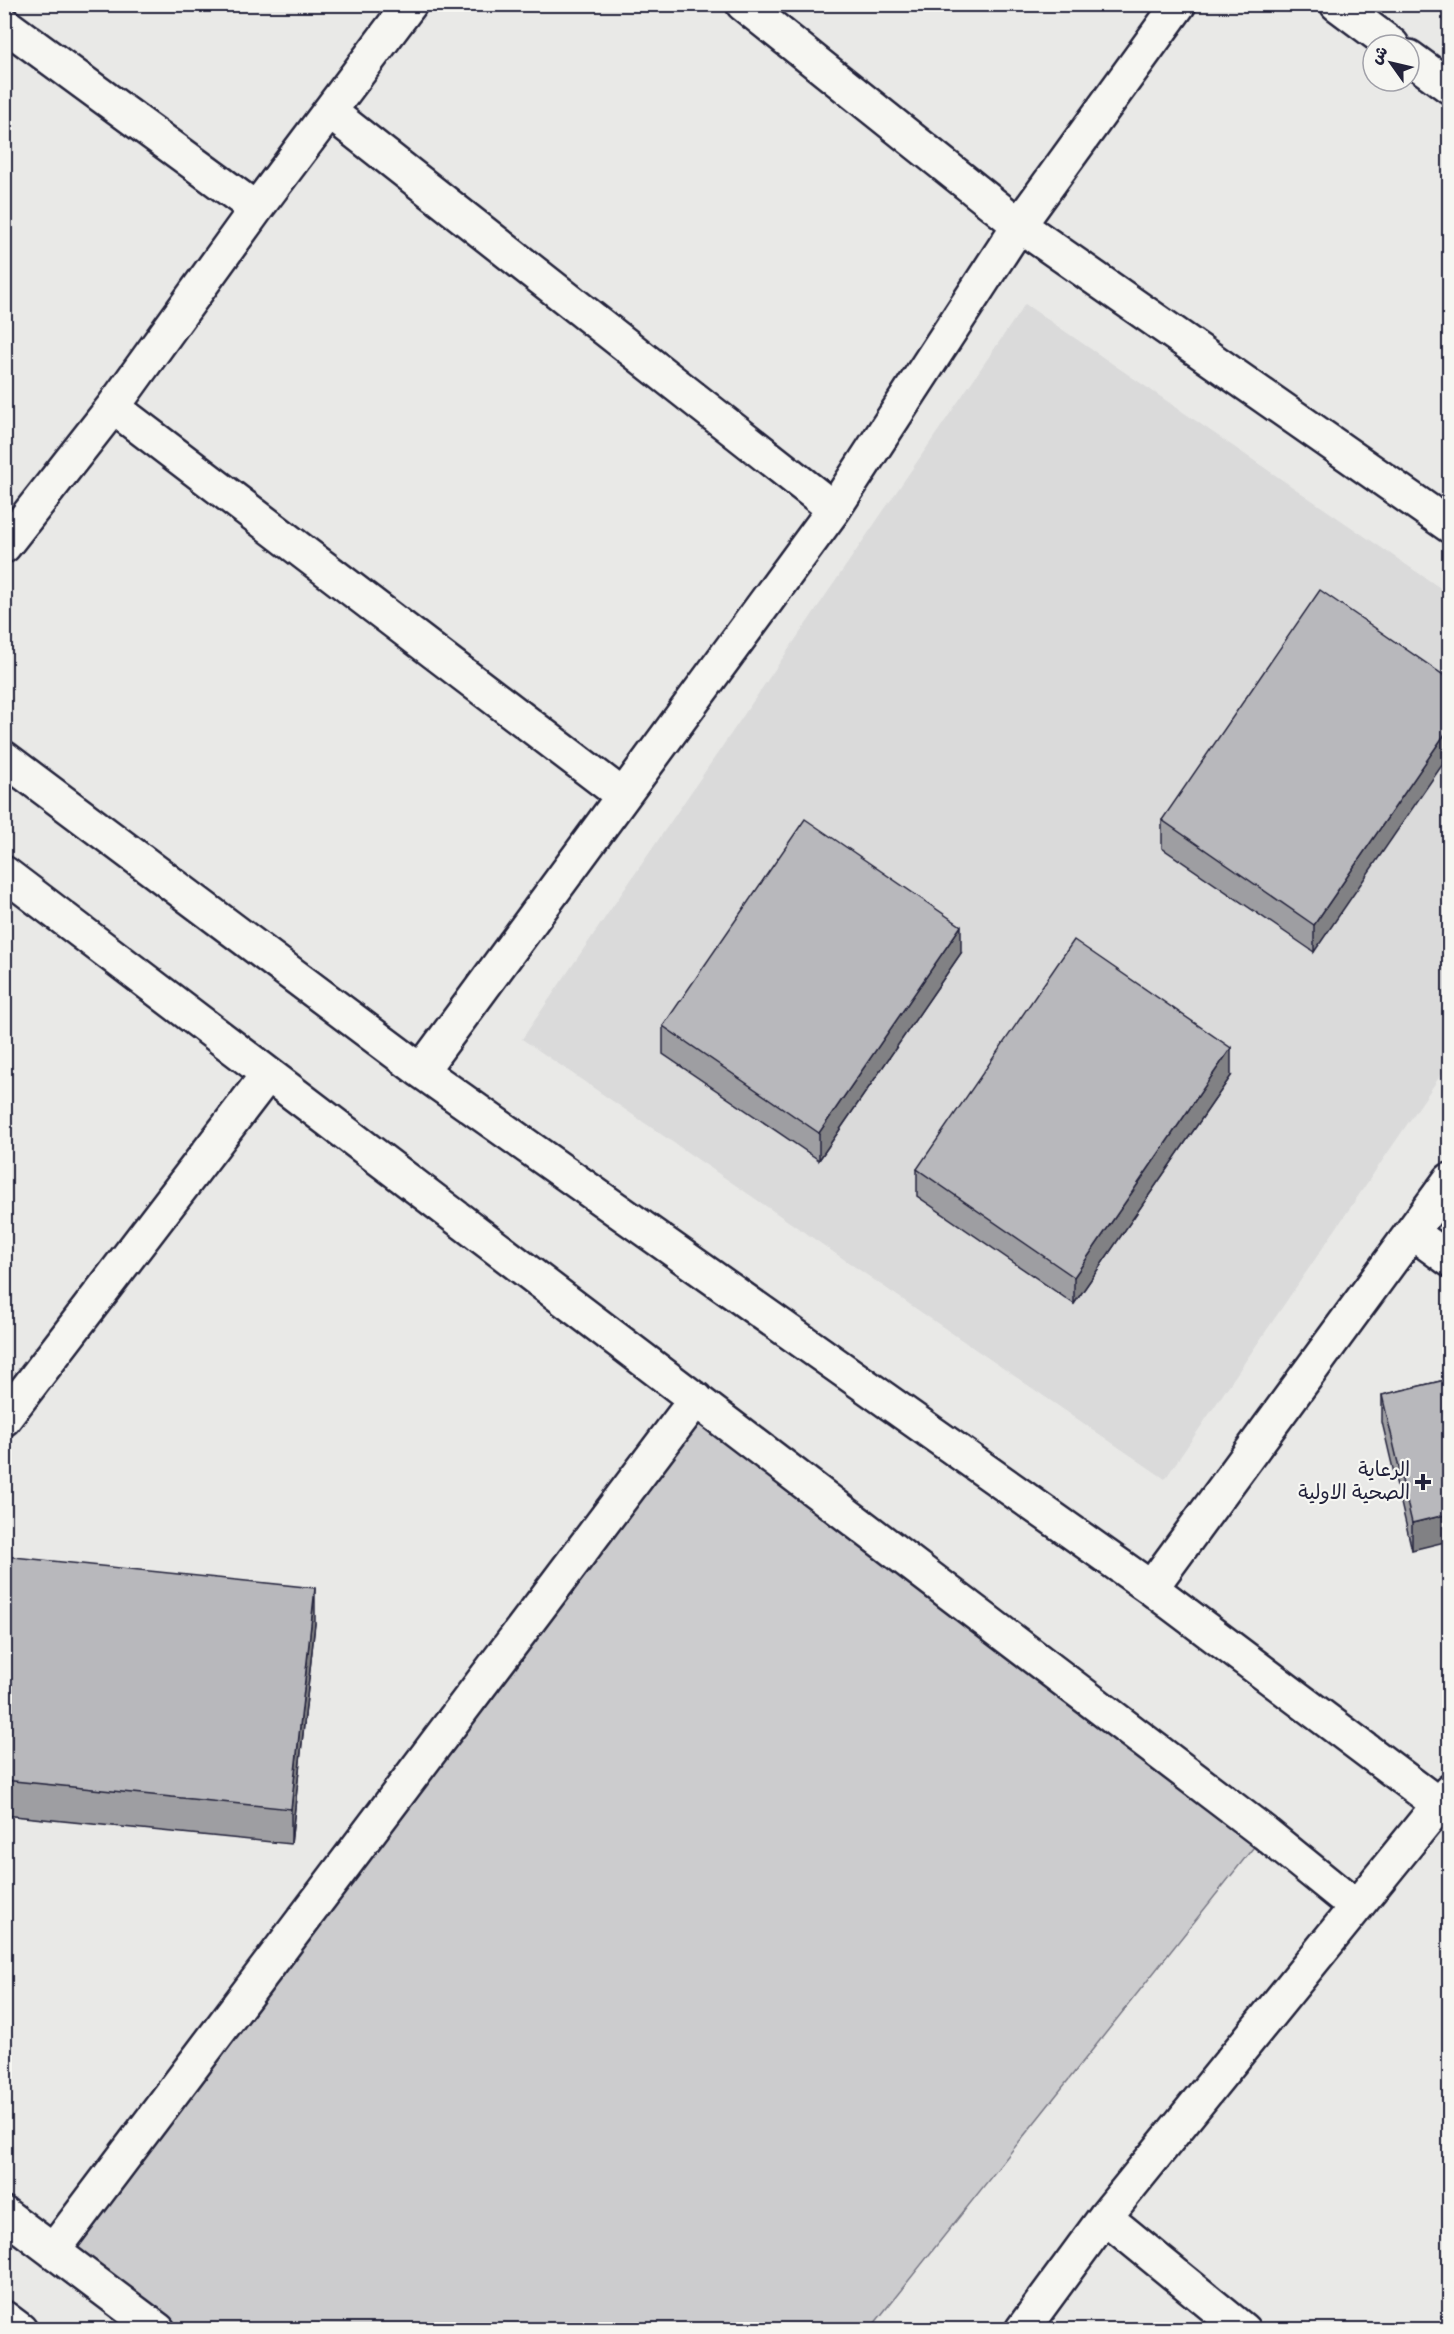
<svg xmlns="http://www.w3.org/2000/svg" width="1454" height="2334" viewBox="0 0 1454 2334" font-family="Mynerve,'Playpen Sans Arabic',sans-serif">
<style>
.built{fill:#dadada}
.green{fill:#ccccce;stroke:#777784;stroke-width:1.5}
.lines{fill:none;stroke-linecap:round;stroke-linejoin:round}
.street-casing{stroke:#22223b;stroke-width:38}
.street{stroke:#f6f6f2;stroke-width:33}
.wall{fill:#9e9ea2;stroke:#22223b;stroke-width:1.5}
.shaded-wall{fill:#818184;stroke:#22223b;stroke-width:1.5}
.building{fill:#b8b8bc;stroke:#22223b;stroke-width:1.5}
.poi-dot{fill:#22223b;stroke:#f6f6f2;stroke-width:2}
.labels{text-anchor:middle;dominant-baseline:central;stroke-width:4.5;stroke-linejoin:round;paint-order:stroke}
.poi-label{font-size:20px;fill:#22223b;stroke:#f6f6f2;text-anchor:end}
</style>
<rect width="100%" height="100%" fill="#e9e9e7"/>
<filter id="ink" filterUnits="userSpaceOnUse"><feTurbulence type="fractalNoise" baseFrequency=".0167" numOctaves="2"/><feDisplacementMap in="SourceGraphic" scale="12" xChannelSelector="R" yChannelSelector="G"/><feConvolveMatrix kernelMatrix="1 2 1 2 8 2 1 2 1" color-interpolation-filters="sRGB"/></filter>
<g filter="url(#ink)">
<!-- built -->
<path class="built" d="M1025,304l424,290v469l-284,416 -643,-440z"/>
<!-- green -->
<path class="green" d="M696,1399l569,434 -395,496h-712l-105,-78z"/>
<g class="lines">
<defs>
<path id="street" d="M743,4l276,221 431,301
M1337,4l55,41
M4,24l252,185
M1409,57l41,30
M330,112l504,397
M113,407l510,389
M4,546l109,-139 143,-198 154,-205
M4,758l417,313 730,517 299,225
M4,873l1261,960 91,74
M421,1071l413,-562 185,-284 160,-221
M1413,1233l37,27
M4,1419l264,-345
M1151,1588l299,-408
M4,2214l154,116
M1105,2217l138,113
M53,2251l643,-852
M4,2318l16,12
M1022,2330l83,-113 345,-426"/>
</defs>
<!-- street casing -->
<use href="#street" class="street-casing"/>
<!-- street -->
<use href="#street" class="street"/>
</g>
<!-- wall -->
<path class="wall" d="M1449,679l-135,273 -152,-104v-28z
M961,953l-142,207 -156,-106v-28z
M1231,1076l-157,228 -157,-108v-27z
M1449,1379l-37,171 -30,-128v-27z
M4,1556l311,67 -24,221 -287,-29z"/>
<!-- shaded-wall -->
<path class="shaded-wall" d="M1449,728v27l-135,197v-27z
M961,926v27l-142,207v-27z
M1231,1048v28l-157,228v-27z
M1449,1514v27l-37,9v-27z
M315,1588v35l-24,221v-35z"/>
<!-- building -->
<path class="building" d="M1320,590l129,89v49l-135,197 -152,-105z
M805,819l156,107 -142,207 -156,-107z
M1074,940l157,108 -157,229 -157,-108z
M1449,1379v135l-37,9 -30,-128z
M4,1556l311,32 -24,221 -287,-29z"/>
</g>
<!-- markers -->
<path class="poi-dot" d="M1420 1473h6v6h6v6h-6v6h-6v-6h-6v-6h6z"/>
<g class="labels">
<!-- poi labels -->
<g class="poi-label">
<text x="1410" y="1470">الرعاية<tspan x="1410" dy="23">الصحية الاولية</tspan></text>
</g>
</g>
<!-- margin -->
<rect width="1454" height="2334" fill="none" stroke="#f6f6f2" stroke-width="24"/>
<rect x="12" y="12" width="1430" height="2310" fill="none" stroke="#22223b" stroke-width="2" filter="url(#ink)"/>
<!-- north arrow -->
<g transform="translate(1391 63) rotate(304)"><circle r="28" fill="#f6f6f2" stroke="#a1a1a9" stroke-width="1.5"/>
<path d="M0-4.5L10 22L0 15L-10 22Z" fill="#22223b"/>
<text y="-9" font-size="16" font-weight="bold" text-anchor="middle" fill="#22223b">ش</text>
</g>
</svg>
